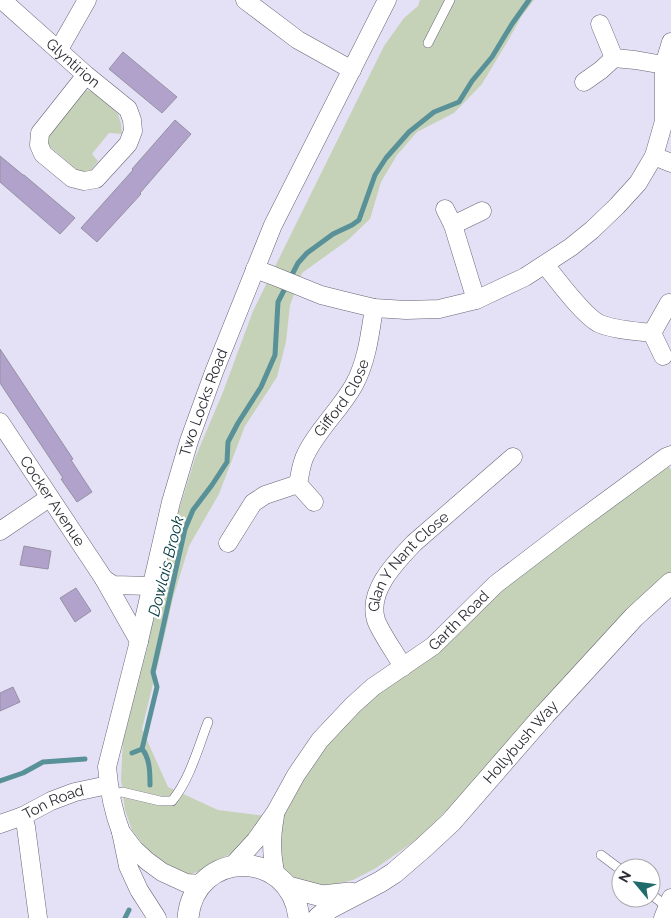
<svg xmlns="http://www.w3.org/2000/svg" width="671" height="918" viewBox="0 0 671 918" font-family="Raleway,sans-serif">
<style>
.green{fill:#c6d2b7}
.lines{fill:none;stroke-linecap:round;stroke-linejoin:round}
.stream{stroke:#599198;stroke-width:5}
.building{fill:#b0a2ca;stroke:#9791a3}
.service-casing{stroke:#676576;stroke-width:10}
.minor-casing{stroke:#676576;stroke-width:19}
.tertiary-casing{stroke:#676576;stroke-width:22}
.service{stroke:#fff;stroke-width:9}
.minor{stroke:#fff;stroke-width:18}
.tertiary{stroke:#fff;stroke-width:21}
.labels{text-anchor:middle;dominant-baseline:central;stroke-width:4.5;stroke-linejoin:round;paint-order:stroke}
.street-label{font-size:15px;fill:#2c2b32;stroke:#fff}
.water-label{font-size:16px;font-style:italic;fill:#0a4046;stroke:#fff}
</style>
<rect width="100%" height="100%" fill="#e4e1f6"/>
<!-- green -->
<path class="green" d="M420,0h114l-13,17 -12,22 -27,45 -28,29 -37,19 -20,23 -16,27 -11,37 -22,21 -46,33 -12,32 -4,37 -9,35 -32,49 -26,68 -30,52 -16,52 -11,49 -20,82 26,58 50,23 48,6 -16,23 -18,14 -20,10 -10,7 -13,5 -9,-3 -13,-5 -22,-20 -13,-17 -7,-20 -4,-31 2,-41 24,-90 24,-112 24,-78 28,-66 30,-81 131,-265 20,-28 14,-12z
M83,90l8,1 18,14 9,9 3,10 1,10 -13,-1 -17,21 6,7 -9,11h-7l-6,-3 -27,-23 -2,-5 3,-13z
M665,460l6,10v102l-34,30 -165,183 -31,31 -25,24 -40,28 -23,12 -17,4 -13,2 -25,-6 -10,-7 -7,-9 -1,-51 42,-69 46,-42 25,-19 131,-112z"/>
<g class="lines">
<!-- stream -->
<path class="stream" d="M132,753l10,-4
M0,781l23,-8 20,-11 42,-3
M150,785c0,-12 0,-27 -8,-36l15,-62 -4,-15 32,-143 8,-19 19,-25 15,-23 1,-20 10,-19 23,-36 14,-32 3,-53 20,-39 9,-10 26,-19 19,-9 7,-5 16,-45 11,-17 23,-26 25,-20 25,-10 13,-21 20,-24 20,-33 17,-24
M125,918l4,-8"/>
</g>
<!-- building -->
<path class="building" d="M123,52l54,45 -15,16 -53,-44z
M175,120l16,14 -51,59 1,1 -44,48 -16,-14 52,-58 -1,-1z
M0,156l23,19h1l51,43 -15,16 -60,-52z
M0,349l73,110 -2,1 21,32 -15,10 -16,-23 2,-1 -63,-95z
M24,546l27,5 -3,18 -28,-4z
M76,588l15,23 -16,11 -15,-24z
M13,687l7,15 -20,9v-18z"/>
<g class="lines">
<defs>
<path id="service" d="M428,43l22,-43
M110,795l12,-3 38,9h12c18,-22 26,-53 36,-79
M601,855l20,15
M651,894l16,13"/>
<g id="minor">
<path id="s1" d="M2,0l84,75 42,34 4,11 1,11 -5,13 -32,35 -12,2 -12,-3 -29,-24 -4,-9 1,-12 46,-58"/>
<path d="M245,0l53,40 54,30"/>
<path d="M600,24l14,34"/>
<path d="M57,48l5,-4 25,-44"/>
<path d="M584,82l17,-12 13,-12 21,2 29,5"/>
<path d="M654,156l17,7"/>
<path d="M445,209l8,16"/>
<path d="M545,265c13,15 36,48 53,58 15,7 38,8 54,10"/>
<path d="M255,269l19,7 47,19 24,6 29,7 32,2 33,-1 37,-9 49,-23 46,-30 21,-17 25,-24 21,-23 16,-27 10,-35v-56l7,-23"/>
<path d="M476,300l-23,-75 29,-14"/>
<path d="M663,356l-11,-23 17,-30"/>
<path id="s2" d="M0,422l104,157 9,6 39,1"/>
<path id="s3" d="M314,502l-16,-18c2,-9 3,-21 8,-30 12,-25 34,-44 48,-69 13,-24 16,-51 20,-77"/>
<path d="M0,531l49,-33"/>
<path d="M228,543l25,-40 12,-8 33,-11"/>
<path d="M104,579l35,62"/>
<path id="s4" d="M403,667c-7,-13 -23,-35 -27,-47 -9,-29 20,-58 38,-77l99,-86"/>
<path d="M23,816l3,11 12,91"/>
<path d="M275,816c-4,22 -4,38 1,60"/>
<path id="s5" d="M0,824l23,-8 28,-15 24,-9 33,-7"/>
<path id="s6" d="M121,832c-8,-21 -12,-42 -14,-65l32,-126 32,-139 18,-61 25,-69 59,-147 114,-225"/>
<path id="s7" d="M232,866l24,-26 19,-27 21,-38 24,-35 33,-35 20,-18 60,-41 63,-62 76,-58 94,-69 5,-2"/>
<path d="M157,918l-18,-28 -11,-24 -7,-34 13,17 13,12 15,11 24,11 16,1"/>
<path d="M663,918l8,-20"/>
</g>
<g id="tertiary">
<path d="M288,887l34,9 28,-3"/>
<path d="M188,918c6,-69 103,-71 111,0"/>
<path id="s8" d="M318,918l12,-10 50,-26 14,-9 29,-25 28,-26 94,-108 89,-97 37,-34"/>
</g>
</defs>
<!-- service casing -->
<use href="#service" class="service-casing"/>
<!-- minor casing -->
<use href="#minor" class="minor-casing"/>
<!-- tertiary casing -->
<use href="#tertiary" class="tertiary-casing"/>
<!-- service -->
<use href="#service" class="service"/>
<!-- minor -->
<use href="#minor" class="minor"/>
<!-- tertiary -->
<use href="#tertiary" class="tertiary"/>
</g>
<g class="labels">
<!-- street labels -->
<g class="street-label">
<text stroke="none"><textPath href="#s1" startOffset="95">Glyntirion</textPath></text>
<text stroke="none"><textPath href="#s3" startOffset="122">Gifford Close</textPath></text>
<text stroke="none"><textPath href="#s6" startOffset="444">Two Locks Road</textPath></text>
<text stroke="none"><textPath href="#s2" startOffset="95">Cocker Avenue</textPath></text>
<text stroke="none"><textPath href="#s4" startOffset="125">Glan Y Nant Close</textPath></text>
<text stroke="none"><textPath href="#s7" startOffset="338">Garth Road</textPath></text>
<text stroke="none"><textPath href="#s8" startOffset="271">Hollybush Way</textPath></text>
<text stroke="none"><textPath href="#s5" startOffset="58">Ton Road</textPath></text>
</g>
<!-- water labels -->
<g class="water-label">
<text transform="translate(166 566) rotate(-76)">Dowlais Brook</text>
</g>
</g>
<!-- north arrow -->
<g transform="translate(636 883) rotate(299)"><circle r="24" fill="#ffffff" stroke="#abaaad"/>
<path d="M0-4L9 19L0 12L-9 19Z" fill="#1f6b6c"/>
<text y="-8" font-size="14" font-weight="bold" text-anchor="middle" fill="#2c2b32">N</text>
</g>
</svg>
